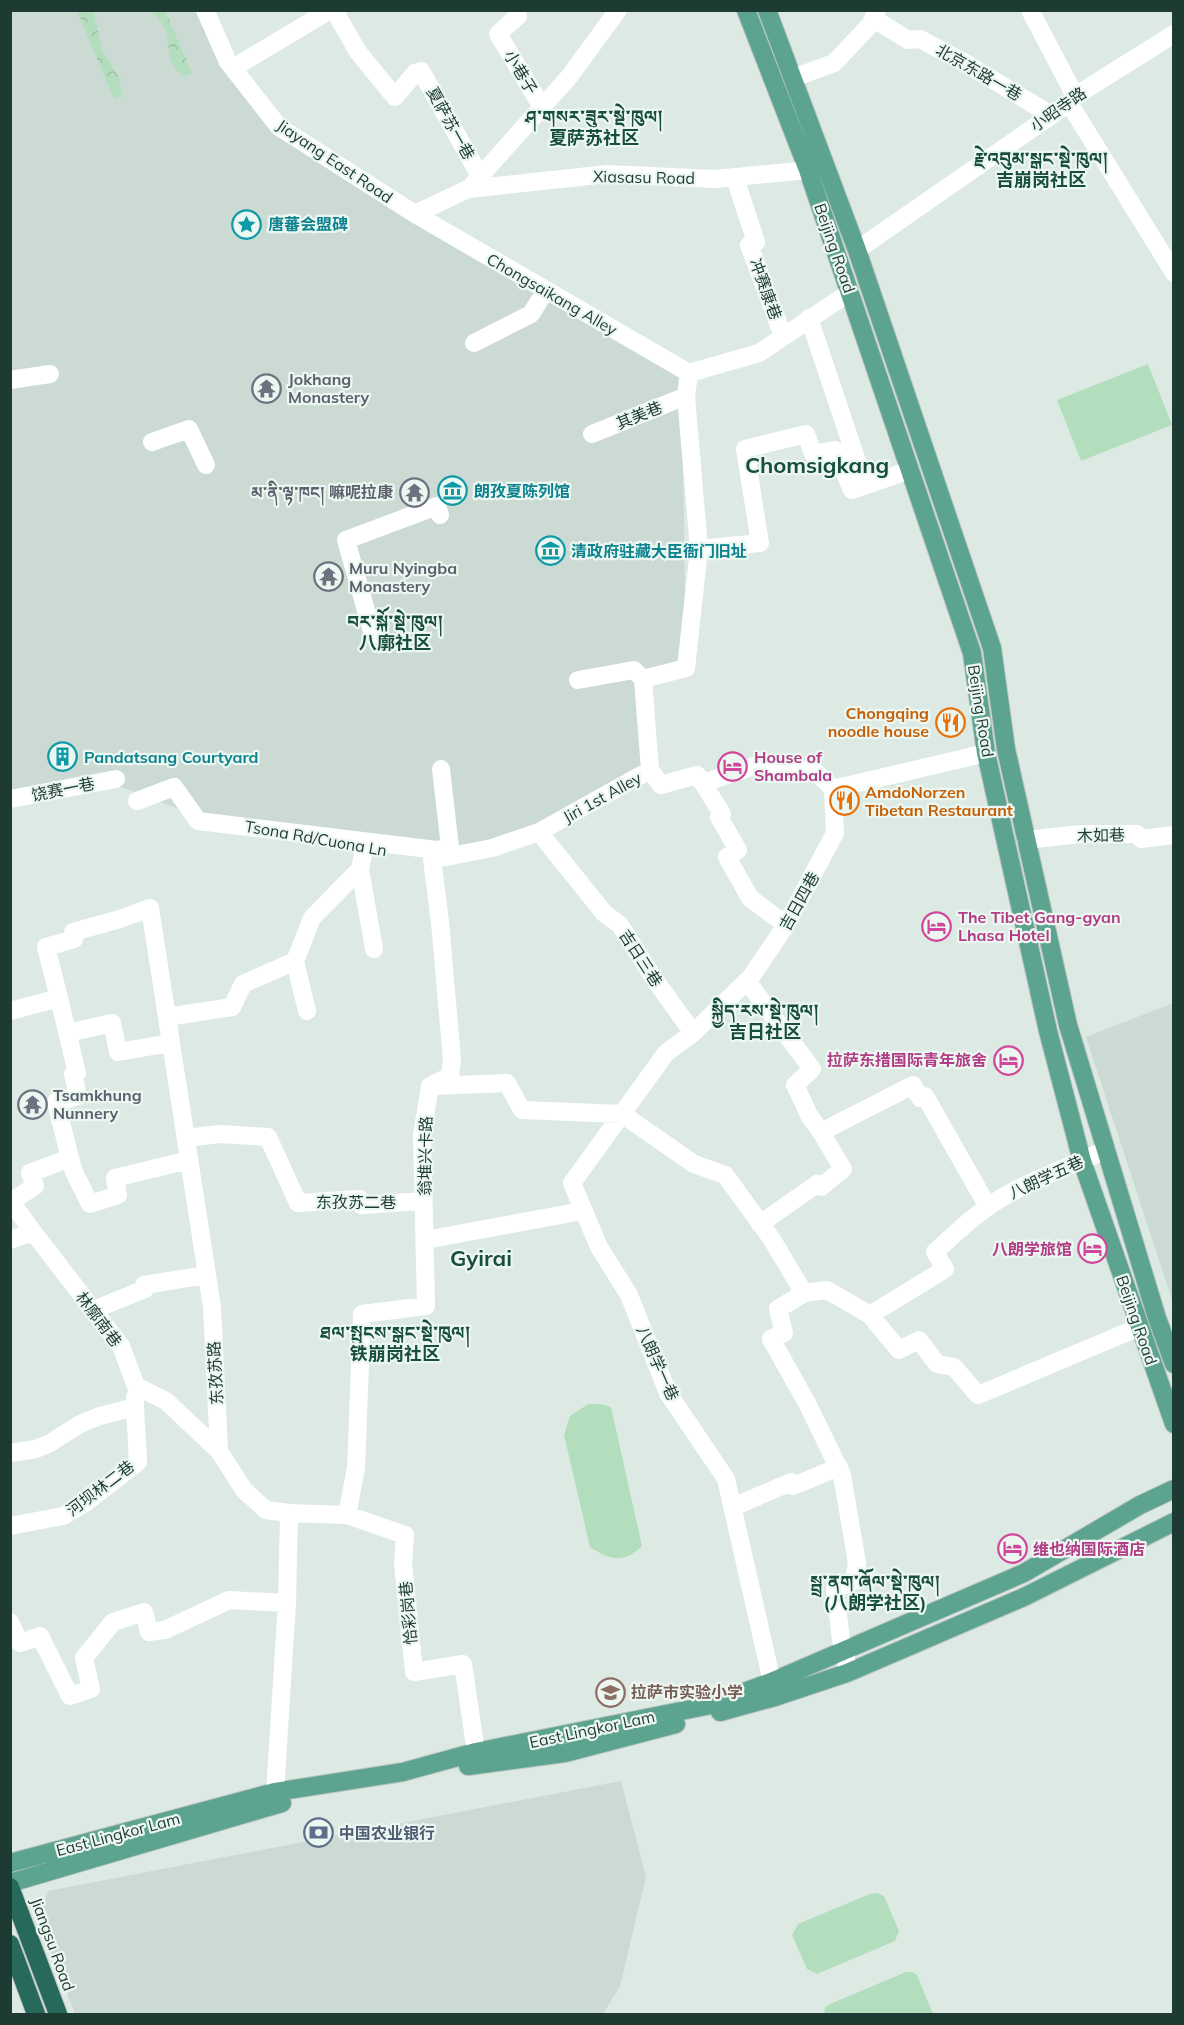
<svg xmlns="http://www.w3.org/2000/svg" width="1184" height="2025" viewBox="0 0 1184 2025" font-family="Mulish,'Noto Sans SC','Noto Serif Tibetan',sans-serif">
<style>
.built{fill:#cbdad3}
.grass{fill:#b3debd}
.park{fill:url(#park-crowns)}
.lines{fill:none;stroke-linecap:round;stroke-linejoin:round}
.major-casing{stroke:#bbc4c2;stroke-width:20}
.highway-casing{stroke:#bbc4c2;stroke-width:20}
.minor{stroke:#fff;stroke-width:18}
.major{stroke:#5da490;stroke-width:18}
.highway{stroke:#27695a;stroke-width:18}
.labels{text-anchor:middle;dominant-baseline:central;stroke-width:4.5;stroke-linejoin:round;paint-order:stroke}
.street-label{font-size:16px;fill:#1d3b32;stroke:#edf7f2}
.culture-label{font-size:16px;font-weight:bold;fill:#0d838f;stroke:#edf7f2;text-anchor:start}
.worship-label{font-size:16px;font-weight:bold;fill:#5b616d;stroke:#edf7f2;text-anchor:start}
.food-label{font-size:16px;font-weight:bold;fill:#c56008;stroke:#edf7f2;text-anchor:end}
.hotel-label{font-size:16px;font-weight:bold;fill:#b23c85;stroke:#edf7f2;text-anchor:start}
.education-label{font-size:16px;font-weight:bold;fill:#785e54;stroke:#edf7f2;text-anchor:start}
.service-label{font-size:16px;font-weight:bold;fill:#4e5e75;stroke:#edf7f2;text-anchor:start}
.neighbourhood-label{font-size:18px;font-weight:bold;fill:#184e3f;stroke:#edf7f2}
.district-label{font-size:22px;font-weight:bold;fill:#184e3f;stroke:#edf7f2}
</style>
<defs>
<pattern id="park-crowns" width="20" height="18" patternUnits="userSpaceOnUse" patternTransform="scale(1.5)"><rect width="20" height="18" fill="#b3debd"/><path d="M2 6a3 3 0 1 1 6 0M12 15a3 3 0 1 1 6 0" fill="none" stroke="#9abfa3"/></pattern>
</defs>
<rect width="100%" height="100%" fill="#ddeae4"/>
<!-- built -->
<path class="built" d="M11,11h194l65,104 412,262 4,291 -43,11 7,91 -111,62 -107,27 -227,-40 -99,-38 -95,18z
M1173,1003v300l-87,-266z
M621,1781l25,96 -26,109 -17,28h-528l-36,-95 9,-28z"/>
<!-- grass -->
<path class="grass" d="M1148,364l24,61 -91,36 -24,-61z
M588,1404h13l10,3 31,139c-18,18 -33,14 -52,1l-26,-112 6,-19z
M877,1893l7,3 15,35 -4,10 -78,33 -10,-5 -15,-34 6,-11 72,-30z
M906,1972h6l5,3 16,39h-109l1,-7 5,-3z"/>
<!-- park -->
<path class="park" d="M77,11h14l3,3 8,36 18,29 1,17 -7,3z
M151,11h14l27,62 -8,3c-18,-10 -13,-30 -19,-47 -3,-7 -9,-13 -14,-18z"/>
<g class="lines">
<defs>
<path id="major" d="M746,10l62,160 164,483 14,100 62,278 34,130 92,263
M767,10l90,240 135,398 14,101 62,276 89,293 17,46
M720,1712l55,-15 72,-24 177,-76 150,-75
M468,1766l97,-13 111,-29
M10,1863l265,-71 128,-20 73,-20 230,-46 65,-24 253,-109 116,-68 34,-16
M10,1883l272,-80"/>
<path id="highway" d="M10,1887l48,127
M10,1944l26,70"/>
</defs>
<!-- major casing -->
<use href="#major" class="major-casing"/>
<!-- highway casing -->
<use href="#highway" class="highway-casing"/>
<!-- minor -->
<path class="minor" d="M205,10l23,52 51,65 136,87 274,159
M334,10l24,42 37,45 20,-24 6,-2 59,105
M516,10l2,6 -20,18 44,73
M1030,10l45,86
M874,19l34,21 12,-1 45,24 86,52
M233,68l97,-58
M793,78l41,-15 36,-38 7,-15
M1069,103l105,170
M735,178l21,64 -7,3 34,91
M473,184l96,-107 49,-67
M415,214l53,-25 139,-15 108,5 93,-9
M857,250l212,-147 6,-7 99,-62
M809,318l56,167
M474,343l57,-29 15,-24
M689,373l70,-20 91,-61
M10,380l40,-6
M592,434l94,-38
M152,442l37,-13 17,36
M699,549l61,-6 -15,-94 61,-15 7,20 22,-4 17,40 58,-20
M373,635l-27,-95 91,-34 3,9
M578,680l56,-10 9,9
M650,770l11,15 36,-10 6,8 60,-20 54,10 16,16
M703,783l19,31 -3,3 19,33 -11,7 23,41 36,27
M10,799l106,-20
M137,801l37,-14 24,34 239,29 10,-2
M539,832l65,81 16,12 35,55 38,53
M1026,840l55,-6h56l4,5 33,-4
M451,856l41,-8 47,-16 111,-62 -7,-91 43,-11 13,-119 -13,-153 3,-23
M360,869l14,80
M295,961l12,50
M747,981l65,88 -17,16 14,30 12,17 92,-47 7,13 5,-2 63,111
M10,1011l49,-13 -13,-51 28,-8 -1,-7 47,-13 30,-11 62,399 7,144 25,39 22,20 23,3 -2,90 -12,189 2,12
M167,1017l65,-10 11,-23 52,-23 17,-43 48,-49 5,-24
M68,1033l44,-10 6,29 53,-9
M430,1086l77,-3 15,27 100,4 72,50 31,11 46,63 33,55 23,-3 43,25 75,-46 -10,-17c24,-22 48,-45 77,-60 30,-16 63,-28 94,-42
M186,1138l34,-4 48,3 30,66 61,-4 2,6 63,-4
M70,1158l4,14 16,32 28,-9 -3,-17 74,-18
M10,1200l23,32 88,114 15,40 30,15 53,50
M12,1201l23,-15 -5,-13 40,-15 -14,-56 22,-6 -5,-22 4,-1 -18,-75
M760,1224l57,-40 4,3 22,-18 -22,-37
M10,1240l23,-8
M425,1240l157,-29
M804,1293l-26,16 6,24 -13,6 36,64 35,72 15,88 -3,18 -19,8 6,51 5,16 1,17
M93,1310l52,-21 -1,-4 62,-10
M870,1315l29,35 20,-10 18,24 17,3 24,28 152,-64 8,-7
M10,1453l26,-4 14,-6 30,-19 20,-8 35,-9v-10
M733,1507l58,-25 2,4 46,-19
M289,1513l58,2 58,20 -2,28 11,109 49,-8 13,88
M347,1515l9,-47 6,-154 64,-8 -4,-171 8,-49 20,-10 2,-17 -12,-137 -8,-63 19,-3 -10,-87
M10,1526l53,-10 25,-15 50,-39 -3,-55
M10,1622l10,21 20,-7 30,60 21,-7 -7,-31 29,-36 31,-10 5,20 16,-2 64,-30 58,3
M775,1695l-49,-216 -58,-86 -39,-98 -30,-48 -27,-64 94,-130 27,-20 58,-56 35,-52 49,-92 -2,-44 153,-36"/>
<!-- major -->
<use href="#major" class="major"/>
<!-- highway -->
<use href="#highway" class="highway"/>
</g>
<!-- icons -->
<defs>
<symbol id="sight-ring" viewBox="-11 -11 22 22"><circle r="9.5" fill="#edf7f2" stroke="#0f9aa8" stroke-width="1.5"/><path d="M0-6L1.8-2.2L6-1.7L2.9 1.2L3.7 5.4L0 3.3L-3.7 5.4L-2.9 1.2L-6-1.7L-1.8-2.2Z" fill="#0f9aa8"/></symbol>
<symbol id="temple-ring" viewBox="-11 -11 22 22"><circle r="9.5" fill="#edf7f2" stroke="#6b7280" stroke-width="1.5"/><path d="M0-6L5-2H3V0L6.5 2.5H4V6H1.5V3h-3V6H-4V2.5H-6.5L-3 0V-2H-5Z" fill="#6b7280"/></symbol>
<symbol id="museum-ring" viewBox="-11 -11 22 22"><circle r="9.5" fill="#edf7f2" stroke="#0f9aa8" stroke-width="1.5"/><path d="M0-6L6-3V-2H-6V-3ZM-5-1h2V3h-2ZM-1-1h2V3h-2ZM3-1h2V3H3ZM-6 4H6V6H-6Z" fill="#0f9aa8"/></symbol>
<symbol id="restaurant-ring" viewBox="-11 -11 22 22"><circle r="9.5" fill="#edf7f2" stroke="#e8710a" stroke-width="1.5"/><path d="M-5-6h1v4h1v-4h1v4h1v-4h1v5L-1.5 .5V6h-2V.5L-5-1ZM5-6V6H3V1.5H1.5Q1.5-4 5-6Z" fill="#e8710a"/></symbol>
<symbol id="building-ring" viewBox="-11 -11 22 22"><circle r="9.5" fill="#edf7f2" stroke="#0f9aa8" stroke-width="1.5"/><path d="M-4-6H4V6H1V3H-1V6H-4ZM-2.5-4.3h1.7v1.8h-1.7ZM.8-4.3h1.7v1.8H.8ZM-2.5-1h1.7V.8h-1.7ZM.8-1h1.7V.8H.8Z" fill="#0f9aa8"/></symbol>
<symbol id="hotel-ring" viewBox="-11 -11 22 22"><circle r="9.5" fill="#edf7f2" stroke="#d1479c" stroke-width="1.5"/><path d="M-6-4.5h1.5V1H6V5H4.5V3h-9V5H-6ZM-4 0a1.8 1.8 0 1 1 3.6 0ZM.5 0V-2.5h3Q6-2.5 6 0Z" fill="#d1479c"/></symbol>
<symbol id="school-ring" viewBox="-11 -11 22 22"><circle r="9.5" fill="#edf7f2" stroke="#8d6e63" stroke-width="1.5"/><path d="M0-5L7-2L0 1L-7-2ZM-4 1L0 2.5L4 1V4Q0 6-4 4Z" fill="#8d6e63"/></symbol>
<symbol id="bank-ring" viewBox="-11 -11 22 22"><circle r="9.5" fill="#edf7f2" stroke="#5c6f8a" stroke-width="1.5"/><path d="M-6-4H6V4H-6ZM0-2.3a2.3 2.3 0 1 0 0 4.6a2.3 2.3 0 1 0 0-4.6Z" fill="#5c6f8a"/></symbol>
</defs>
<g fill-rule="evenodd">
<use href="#sight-ring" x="230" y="208" width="33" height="33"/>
<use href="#temple-ring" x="250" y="372" width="33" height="33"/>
<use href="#museum-ring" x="436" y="474" width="33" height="33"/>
<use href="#temple-ring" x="398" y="476" width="33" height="33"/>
<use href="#museum-ring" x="534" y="534" width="33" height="33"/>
<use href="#temple-ring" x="312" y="560" width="33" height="33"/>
<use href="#restaurant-ring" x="934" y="706" width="33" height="33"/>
<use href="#building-ring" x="46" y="740" width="33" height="33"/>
<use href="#hotel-ring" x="716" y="750" width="33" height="33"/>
<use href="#restaurant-ring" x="828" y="784" width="33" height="33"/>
<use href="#hotel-ring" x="920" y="910" width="33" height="33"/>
<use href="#hotel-ring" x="992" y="1044" width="33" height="33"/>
<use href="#temple-ring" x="16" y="1088" width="33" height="33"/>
<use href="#hotel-ring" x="1076" y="1232" width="33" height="33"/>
<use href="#hotel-ring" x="996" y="1532" width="33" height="33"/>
<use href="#school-ring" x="594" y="1676" width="33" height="33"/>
<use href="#bank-ring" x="302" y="1816" width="33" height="33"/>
</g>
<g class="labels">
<!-- street labels -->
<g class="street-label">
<text transform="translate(521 72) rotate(59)">小巷子</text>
<text transform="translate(979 72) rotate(30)">北京东路一巷</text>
<text transform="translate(1058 109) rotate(-35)">小昭寺路</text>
<text transform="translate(451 123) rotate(61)">夏萨苏一巷</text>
<text transform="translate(335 161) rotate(34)">Jiayang East Road</text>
<text transform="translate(644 177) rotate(1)">Xiasasu Road</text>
<text transform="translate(835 248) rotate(71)">Beijing Road</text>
<text transform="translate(766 289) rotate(70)">冲赛康巷</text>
<text transform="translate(552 294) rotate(30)">Chongsaikang Alley</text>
<text transform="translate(639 415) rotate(-22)">其美巷</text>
<text transform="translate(981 711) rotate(81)">Beijing Road</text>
<text transform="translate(63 789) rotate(-11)">饶赛一巷</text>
<text transform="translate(602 797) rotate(-29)">Jiri 1st Alley</text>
<text transform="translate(1101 835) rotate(-1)">木如巷</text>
<text transform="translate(316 838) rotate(10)">Tsona Rd/Cuona Ln</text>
<text transform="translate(799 901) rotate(-61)">吉日四巷</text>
<text transform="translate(641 958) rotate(57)">吉日三巷</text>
<text transform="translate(425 1156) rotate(-89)">翁堆兴卡路</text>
<text transform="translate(1046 1177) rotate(-25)">八朗学五巷</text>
<text x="356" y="1202">东孜苏二巷</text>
<text transform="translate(99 1319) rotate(53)">林廓南巷</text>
<text transform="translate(1137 1320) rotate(71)">Beijing Road</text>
<text transform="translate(658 1363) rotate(66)">八朗学一巷</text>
<text transform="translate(215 1373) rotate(-93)">东孜苏路</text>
<text transform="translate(100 1488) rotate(-37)">河坝林二巷</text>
<text transform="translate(408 1613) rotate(-95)">恰彩岗巷</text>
<text transform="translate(592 1729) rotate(-12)">East Lingkor Lam</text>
<text transform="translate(118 1834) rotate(-15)">East Lingkor Lam</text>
<text transform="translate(53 1944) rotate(70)">Jiangsu Road</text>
</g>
<!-- culture labels -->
<g class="culture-label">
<text x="268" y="224">唐蕃会盟碑</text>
<text x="474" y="491">朗孜夏陈列馆</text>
<text x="571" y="551">清政府驻藏大臣衙门旧址</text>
<text x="84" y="757">Pandatsang Courtyard</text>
</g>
<!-- worship labels -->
<g class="worship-label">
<text x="288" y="379">Jokhang<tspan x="288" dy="18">Monastery</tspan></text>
<text x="393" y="492" text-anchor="end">མ་ནི་ལྟ་ཁང། 嘛呢拉康</text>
<text x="349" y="568">Muru Nyingba<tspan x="349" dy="18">Monastery</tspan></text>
<text x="53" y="1095">Tsamkhung<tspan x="53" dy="18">Nunnery</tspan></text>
</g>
<!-- food labels -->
<g class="food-label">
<text x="929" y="713">Chongqing<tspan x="929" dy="18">noodle house</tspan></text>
<text x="865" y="792" text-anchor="start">AmdoNorzen<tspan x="865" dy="18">Tibetan Restaurant</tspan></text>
</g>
<!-- hotel labels -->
<g class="hotel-label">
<text x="754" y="757">House of<tspan x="754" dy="18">Shambala</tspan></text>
<text x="958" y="917">The Tibet Gang-gyan<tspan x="958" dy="18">Lhasa Hotel</tspan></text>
<text x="987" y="1060" text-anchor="end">拉萨东措国际青年旅舍</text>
<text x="1072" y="1249" text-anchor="end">八朗学旅馆</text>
<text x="1033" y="1549">维也纳国际酒店</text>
</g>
<!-- education labels -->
<g class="education-label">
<text x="631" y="1692">拉萨市实验小学</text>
</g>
<!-- service labels -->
<g class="service-label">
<text x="339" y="1833">中国农业银行</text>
</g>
<!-- neighbourhood labels -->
<g class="neighbourhood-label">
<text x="594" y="116">ཤ་གསར་ཟུར་སྡེ་ཁུལ།<tspan x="594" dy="21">夏萨苏社区</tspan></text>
<text x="1041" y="158">རྗེ་འབུམ་སྒང་སྡེ་ཁུལ།<tspan x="1041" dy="21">吉崩岗社区</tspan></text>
<text x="395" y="621">བར་སྐོ་སྡེ་ཁུལ།<tspan x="395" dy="21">八廓社区</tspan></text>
<text x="765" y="1010">སྐྱིད་རས་སྡེ་ཁུལ།<tspan x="765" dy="21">吉日社区</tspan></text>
<text x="395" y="1332">ཐལ་སྤུངས་སྒང་སྡེ་ཁུལ།<tspan x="395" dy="21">铁崩岗社区</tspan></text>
<text x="875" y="1581">སྦྲ་ནག་ཞོལ་སྡེ་ཁུལ།<tspan x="875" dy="21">(八朗学社区)</tspan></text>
</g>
<!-- district labels -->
<g class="district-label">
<text x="817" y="465">Chomsigkang</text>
<text x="481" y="1258">Gyirai</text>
</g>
</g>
<!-- border -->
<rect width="1184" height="2025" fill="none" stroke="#1d3b32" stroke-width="24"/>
</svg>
